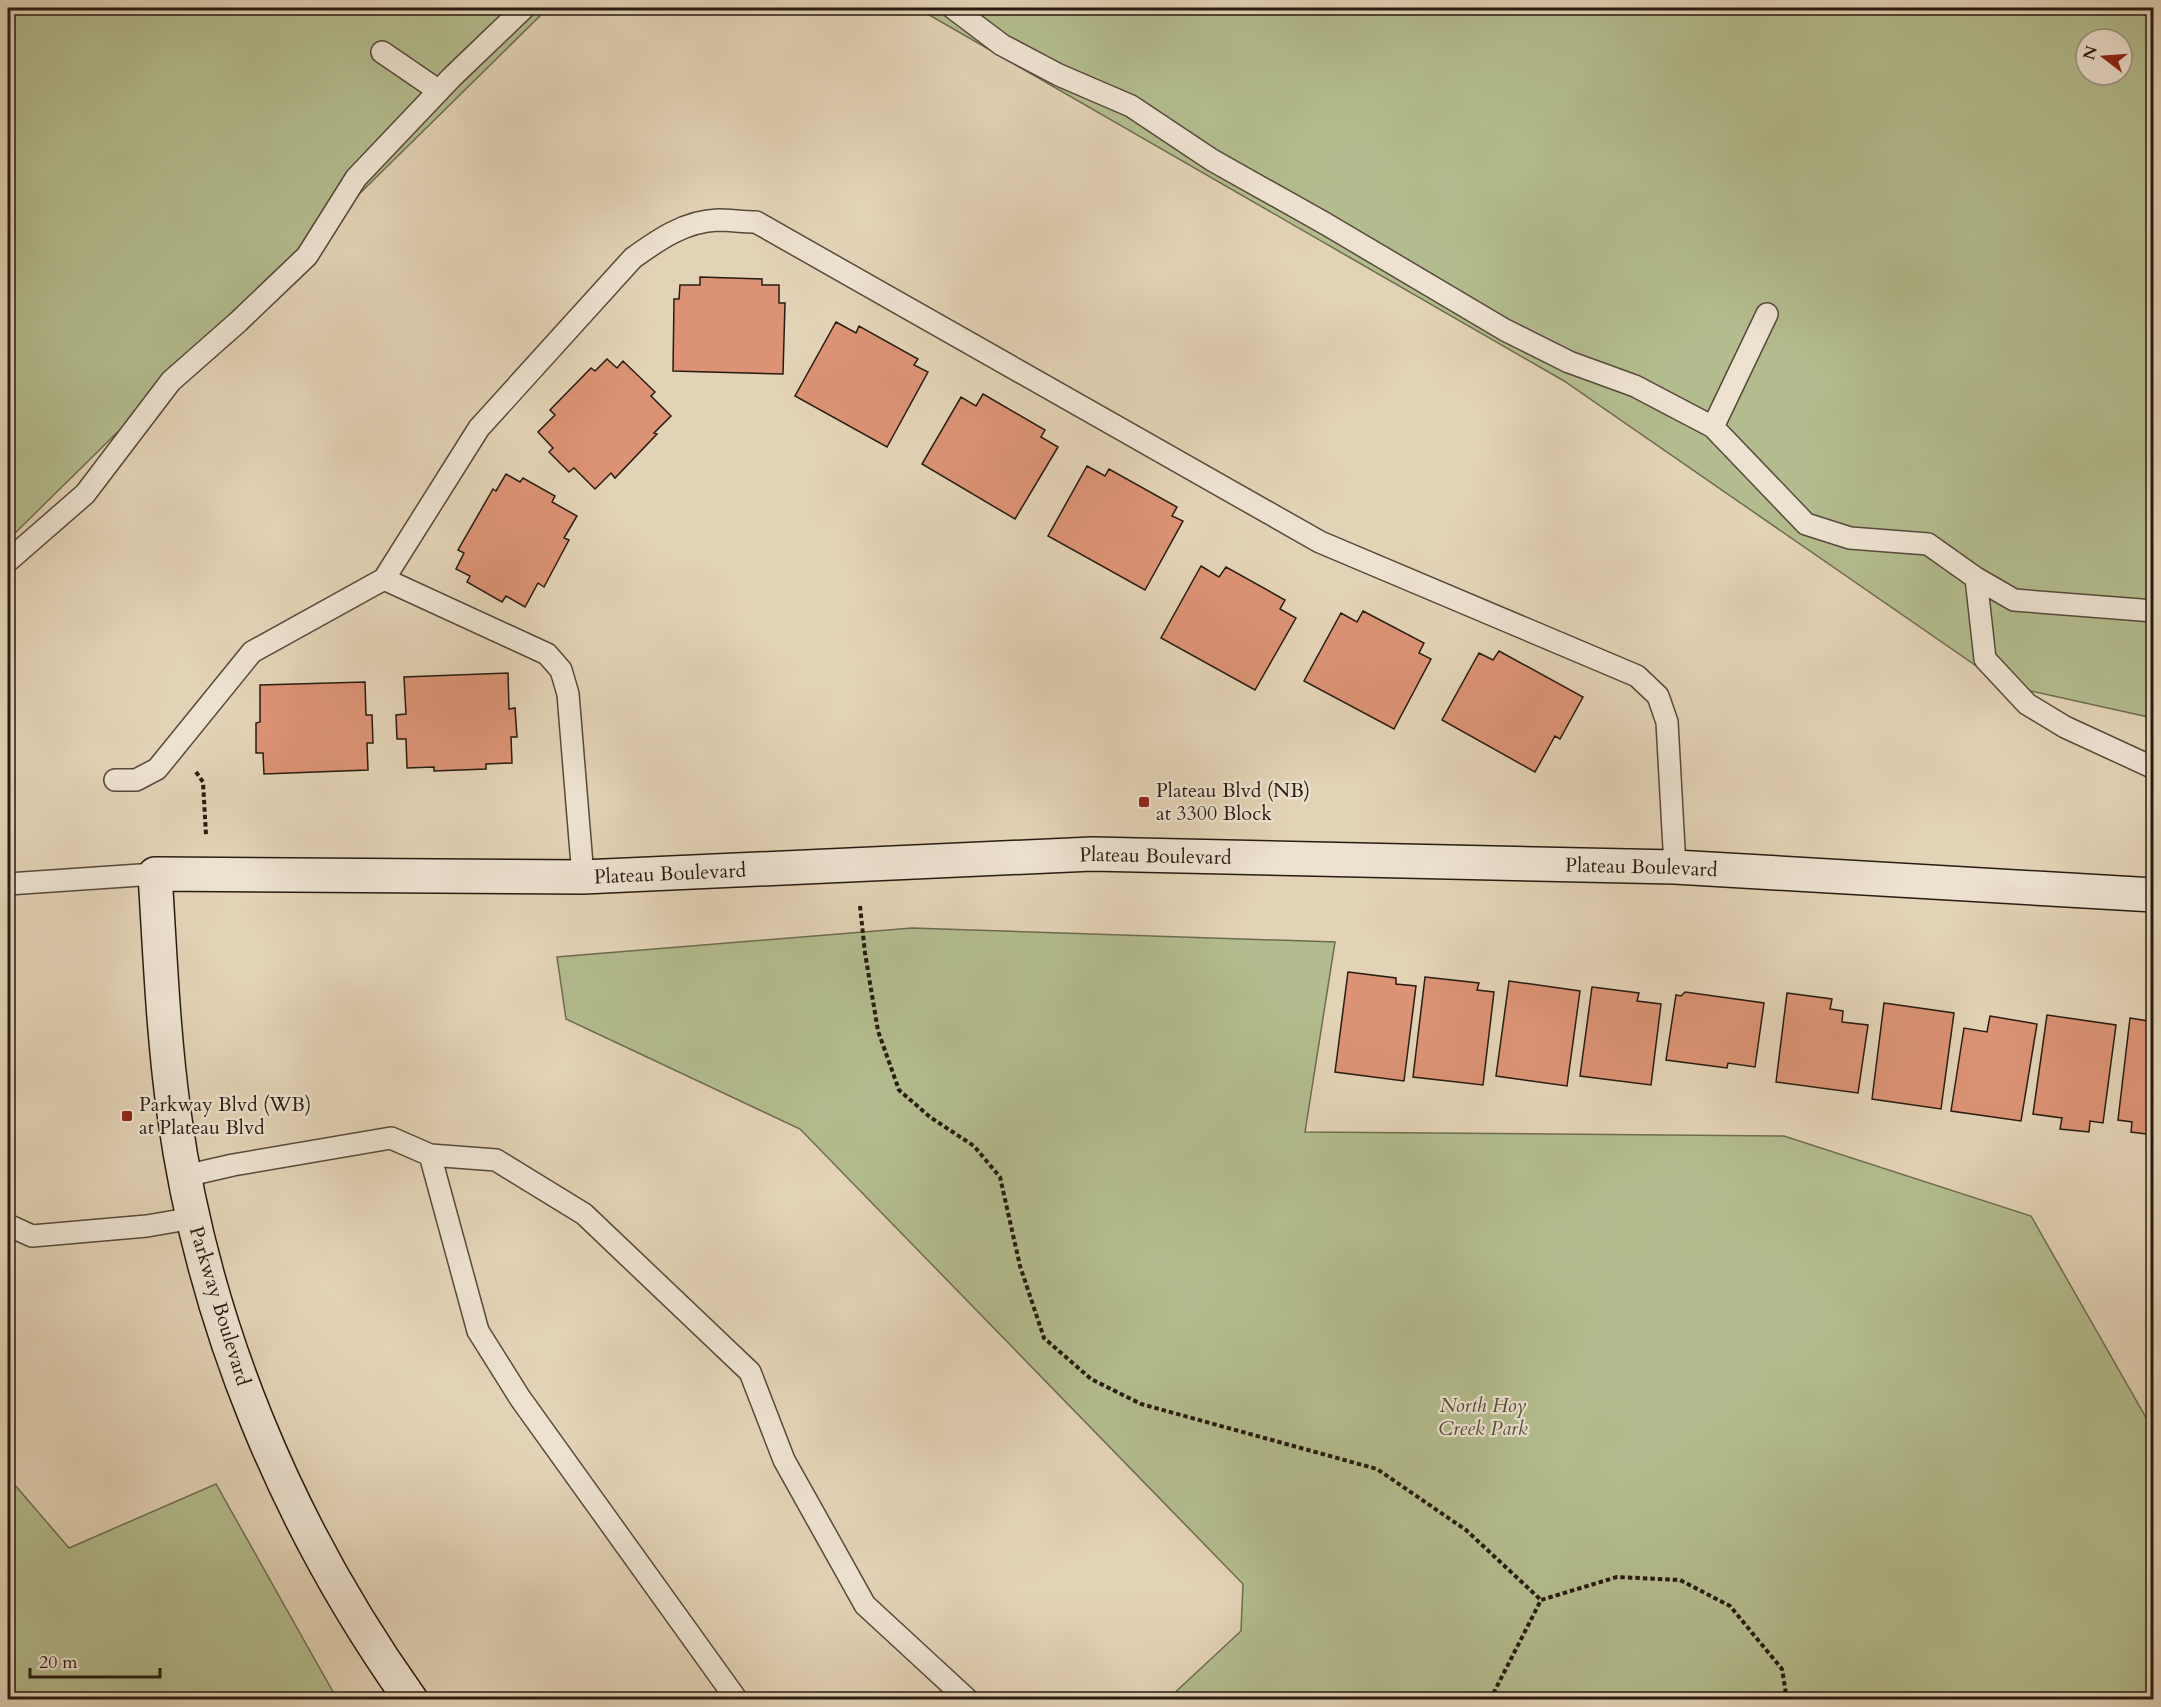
<svg xmlns="http://www.w3.org/2000/svg" width="2161" height="1707" viewBox="0 0 2161 1707" font-family="Cardo,serif">
<style>
.green{fill:#b3bc8e;stroke:#6e6c50;stroke-width:1.5;fill-rule:evenodd}
.building{fill:#dc9375;stroke:#281b11;stroke-width:1.5}
.lines{fill:none;stroke-linecap:round;stroke-linejoin:round}
.lane-casing{stroke:#57493a;stroke-width:24}
.secondary-casing{stroke:#281b11;stroke-width:36}
.path{stroke:#281b11;stroke-width:4;stroke-dasharray:4.5 3;stroke-linecap:butt}
.lane{stroke:#ede2d0;stroke-width:21}
.secondary{stroke:#ede2d0;stroke-width:33}
.poi-dot{fill:#8f2418;stroke:#ede2d0;stroke-width:2}
.labels{text-anchor:middle;dominant-baseline:central;stroke-width:4.5;stroke-linejoin:round;paint-order:stroke}
.poi-label{font-size:20px;fill:#281b11;stroke:#ede2d0;text-anchor:start}
.street-label{font-size:20px;fill:#281b11;stroke:#ede2d0}
.park-label{font-size:20px;font-style:italic;fill:#524b36;stroke:#ede2d0}
</style>
<rect width="100%" height="100%" fill="#e3d3b6"/>
<filter id="stains"><feTurbulence type="fractalNoise" baseFrequency=".00333" numOctaves="4"/><feColorMatrix values="0 0 0 0 .2 0 0 0 0 .09 0 0 0 0 .02 0 0 0 .5 -.17"/></filter>
<radialGradient id="worn" r=".72"><stop offset=".6" stop-color="#630" stop-opacity="0"/><stop offset="1" stop-color="#630" stop-opacity=".3"/></radialGradient>
<!-- green -->
<path class="green" d="M8,8h540l-540,532z
M917,8h1236v710l-149,-33 -440,-304zM2086,39h36v36h-36z
M912,928l423,14 -30,190 479,4 247,80 122,214v269h-985l73,-68 2,-47 -443,-455 -234,-110 -9,-62z
M8,1477l61,71 147,-64 121,215h-329z"/>
<!-- building -->
<path class="building" d="M700,277l62,2v6h17v18h6l-2,71 -110,-3 1,-72h5l1,-14h20z
M836,322l20,11 3,-7 59,33 -4,6 14,7 -41,75 -92,-51z
M607,359l10,9 6,-7 32,31 -4,4 20,20 -17,17 3,1 -42,44 -4,-5 -16,16 -21,-21 -5,4 -20,-20 4,-4 -15,-16 17,-17 -5,-5 41,-42 4,3z
M983,394l62,36 -4,7 17,10 -43,72 -93,-55 39,-67 15,9z
M1087,466l18,10 4,-7 68,38 -5,9 11,5 -38,69 -97,-54z
M506,474l14,8 3,-4 32,18 -3,6 25,14 -13,22 5,2 -25,47 -6,-4 -13,24 -19,-11 -4,6 -35,-20 3,-6 -14,-7 8,-16 -6,-3 35,-61 3,2z
M1201,566l18,11 7,-10 59,33 -5,9 16,9 -41,72 -94,-52z
M1363,611l61,32 -5,10 12,6 -37,70 -90,-48 37,-68 16,9z
M1499,651l84,46 -23,42 -5,-3 -20,36 -93,-52 37,-67 14,7z
M508,673l1,36 6,-1 2,29h-6l1,26 -26,1v5l-52,2v-4l-27,1 -1,-29h-9l-1,-24 10,-1 -2,-37z
M365,682l1,33h6l1,28h-6l1,27 -104,4 -1,-21h-7v-30l4,-1v-37z
M1348,972l48,6v6l20,2 -12,95 -69,-9z
M1425,977l54,6 -2,7 17,2 -11,93 -70,-8z
M1509,981l71,10 -13,95 -71,-10z
M1592,987l47,6 -2,8 24,3 -10,81 -71,-9z
M1685,992l79,11 -9,64 -27,-4 -1,5 -61,-8 10,-65 5,1z
M1787,993l45,6 -2,10 13,2 -1,11 26,3 -10,68 -82,-11z
M1884,1003l70,10 -13,96 -69,-10z
M2047,1015l69,10 -13,98 -13,-2 -1,11 -29,-3 2,-11 -29,-4z
M1990,1016l47,8 -16,97 -70,-10 13,-83 23,4z
M2130,1018l24,4v113l-23,-3 1,-10 -14,-2z"/>
<g class="lines">
<defs>
<path id="lane" d="M953,8l49,37 57,30 72,31 81,54 114,64 179,106 64,32 66,24 78,41
M382,52l57,39
M1767,314l-54,113 93,97 44,14 78,6 48,34 9,81 42,45 38,23 89,41
M8,561l77,-67 86,-113 67,-59 69,-66 49,-78 96,-101 72,-69
M1976,578l38,22 140,11
M384,579l163,75 14,16 7,24 15,183
M115,780h21l21,-11 95,-117 132,-73 95,-151 154,-170c25,-18 52,-37 85,-38 12,0 25,2 38,2l564,320 317,134 21,20 9,26 8,145
M8,884l147,-10
M430,1155l66,5 88,54 166,158 34,88 81,145 103,95
M185,1176l48,-11 158,-27 39,17 48,176 42,67 217,302
M8,1225l24,11 115,-10 46,-8"/>
<g id="secondary">
<path id="s1" d="M411,1700c-124,-174 -208,-376 -237,-587 -11,-79 -14,-160 -19,-239l428,3 509,-23 583,13 479,28"/>
</g>
</defs>
<!-- lane casing -->
<use href="#lane" class="lane-casing"/>
<!-- secondary casing -->
<use href="#secondary" class="secondary-casing"/>
<!-- path -->
<path class="path" d="M196,772l7,10 3,53
M860,906l5,47 13,78 21,59 31,27 44,29 26,31 20,89 24,72 47,41 50,25 236,65 89,61 75,70
M1490,1700l51,-100 76,-23 63,3 50,26 52,63 5,31"/>
<!-- lane -->
<use href="#lane" class="lane"/>
<!-- secondary -->
<use href="#secondary" class="secondary"/>
</g>
<!-- markers -->
<g class="poi-dot">
<rect x="1138" y="796" width="12" height="12" rx="3"/>
<rect x="121" y="1110" width="12" height="12" rx="3"/>
</g>
<g class="labels">
<!-- poi labels -->
<g class="poi-label">
<text x="1156" y="790">Plateau Blvd (NB)<tspan x="1156" dy="23">at 3300 Block</tspan></text>
<text x="139" y="1104">Parkway Blvd (WB)<tspan x="139" dy="23">at Plateau Blvd</tspan></text>
</g>
<!-- street labels -->
<g class="street-label">
<text stroke="none"><textPath href="#s1" startOffset="1880">Plateau Boulevard</textPath></text>
<text stroke="none"><textPath href="#s1" startOffset="2366">Plateau Boulevard</textPath></text>
<text stroke="none"><textPath href="#s1" startOffset="1394">Plateau Boulevard</textPath></text>
<text transform="translate(220 1306) rotate(73)">Parkway Boulevard</text>
</g>
<!-- park labels -->
<g class="park-label">
<text x="1483" y="1405">North Hoy<tspan x="1483" dy="23">Creek Park</tspan></text>
</g>
</g>
<!-- margin -->
<rect width="2161" height="1707" fill="none" stroke="#e3d3b6" stroke-width="30"/>
<rect x="9" y="9" width="2143" height="1689" fill="none" stroke="#281b11" stroke-width="3"/>
<rect x="15" y="15" width="2131" height="1677" fill="none" stroke="#281b11" stroke-width="1.5"/>
<!-- north arrow -->
<g transform="translate(2104 57) rotate(287)"><circle r="28" fill="#ede2d0" stroke="#9e9284" stroke-width="1.5"/>
<path d="M0-4.5L10 22L0 15L-10 22Z" fill="#8f2418"/>
<text y="-9" font-size="16" font-weight="bold" text-anchor="middle" fill="#281b11">N</text>
</g>
<!-- scale -->
<path d="M30 1668v9h130v-9" fill="none" stroke="#281b11" stroke-width="3"/>
<text x="39" y="1668" font-size="18" fill="#281b11" stroke="#ede2d0" stroke-width="4.5" paint-order="stroke">20 m</text>
<rect width="100%" height="100%" filter="url(#stains)"/>
<rect width="100%" height="100%" fill="url(#worn)"/>
</svg>
